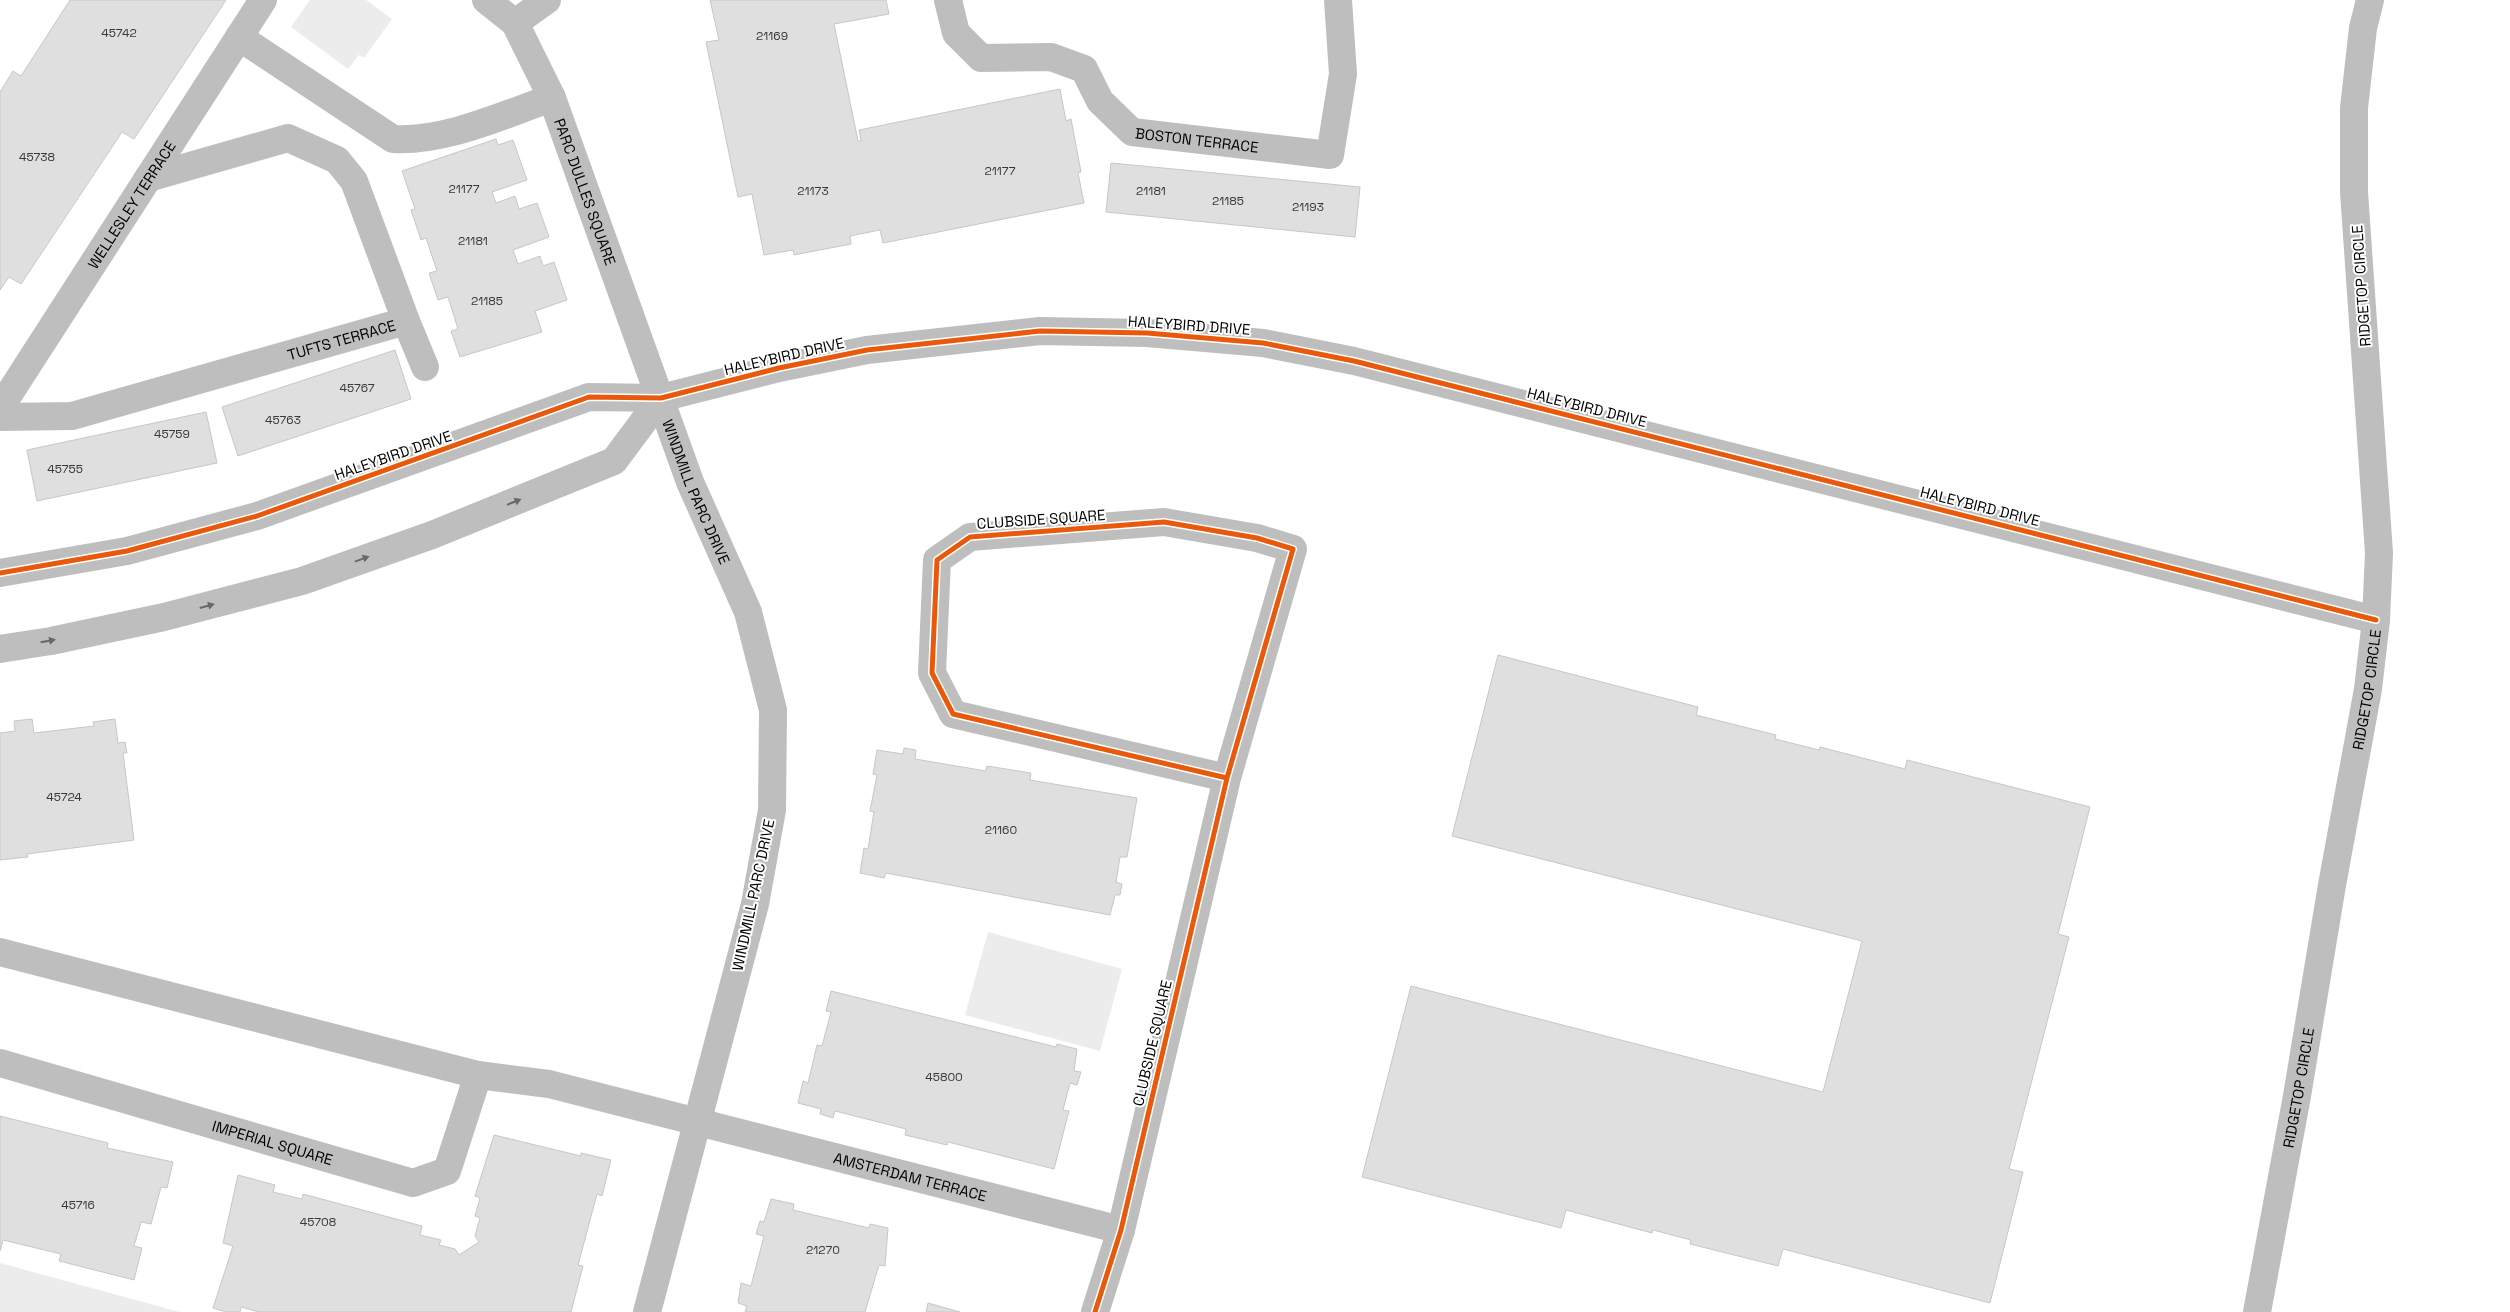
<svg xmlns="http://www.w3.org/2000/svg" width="2510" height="1312" viewBox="0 0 2510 1312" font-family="'Space Grotesk',sans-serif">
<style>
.green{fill:#ececec}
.building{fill:#dfdfdf;stroke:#c7c7c7}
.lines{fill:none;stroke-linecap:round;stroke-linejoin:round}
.minor{stroke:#bebebe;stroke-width:28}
.cycleway-casing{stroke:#fff;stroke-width:8}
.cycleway{stroke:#e8590c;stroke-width:5}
.oneway{fill:#686868}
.labels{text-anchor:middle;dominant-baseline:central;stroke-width:4;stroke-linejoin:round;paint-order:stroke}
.number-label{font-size:12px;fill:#383838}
.street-label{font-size:15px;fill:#000;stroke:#fff}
</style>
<rect width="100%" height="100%" fill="#fff"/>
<!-- green -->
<path class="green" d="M310,0h56l26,19 -28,39 -5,-3 -11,14 -57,-42z
M988,932l134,37 -22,82 -135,-36z
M0,1263l180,49h-180z"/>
<!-- building -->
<path class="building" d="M70,0h156l-92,139 -12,-7 -101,152 -12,-7 -9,13v-198l13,-21 8,5z
M710,0h176l3,14 -55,10 24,117h3l-2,-11 201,-41 6,32 5,-2 10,53 -3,1 6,30 -201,40 -3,-13 -30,6 1,8 -57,11 -1,-5 -29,5 -12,-61 -14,3 -32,-155 13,-2z
M496,139l2,6 15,-5 14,40 -35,12 4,11 19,-7 4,13 18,-6 12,34 -36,13 5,14 22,-8 3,10 11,-4 13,38 -32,11 7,21 -82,25 -9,-26 7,-2 -10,-32 -10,3 -9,-27 8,-2 -11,-33 -5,2 -10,-30 4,-1 -13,-38z
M1111,163l249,24 -5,50 -249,-25z
M395,350l16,49 -173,57 -16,-49z
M206,412l11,51 -180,38 -10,-51z
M1498,655l200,52 -2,8 80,20 -1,4 44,11 1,-3 85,22 2,-9 183,47 -32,127 11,3 -60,232 14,3 -33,131 -207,-54 -5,17 -88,-22 1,-4 -38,-10 -1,3 -86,-23 -5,18 -199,-51 49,-191 412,106 39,-151 -410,-105z
M32,719l2,14 60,-7 -1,-4 22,-3 3,24 7,-1 2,11h-4l11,87 -107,14 1,3 -28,3v-127l15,-2 -1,-10z
M904,748l12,2 -1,9 71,12 1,-5 44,7 -1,7 107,18 -10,59h-7l-4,25 6,2 -2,11h-5l-5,20 -224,-42 -2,5 -24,-5 4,-25 4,1 6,-37 -4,-1 7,-36 -4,-1 4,-24 26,4z
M831,991l225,56 1,-3 20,5 -3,22 7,1 -4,13 -7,-2 -7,27 6,1 -15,58 -106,-27 -1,3 -42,-10 1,-6 -71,-18 -2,7 -13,-4 1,-5 -23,-6 5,-22 5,2 9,-38 5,1 9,-34 -5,-1z
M0,1116l108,27 -1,5 66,14 -6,26 -6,-1 -10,37 -10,-2 -7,24 8,2 -8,32 -75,-19 2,-7 -58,-14 -3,11z
M494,1135l87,21v-3l30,7 -9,36 -5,-2 -19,71 5,1 -12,46h-312l-18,-5 -1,5h-14l-13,-4 20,-62 -10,-3 15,-68 37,10 -2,7 29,7 1,-5 119,32 -2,9 21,5 -2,5 16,4 4,6 20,-13 -4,-6 5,-18 -5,-2 5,-18 -5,-2z
M771,1199l23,5 -1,6 76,18 1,-4 18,4 -3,38 -6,-1 -14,47h-120l2,-6 -9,-3 3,-20 10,3 13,-50 -8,-2 4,-13 4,1z
M928,1303l32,9h-34z"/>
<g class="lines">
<!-- minor -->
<g class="minor">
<path id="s1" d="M486,0l29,23 37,75 138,384 58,130 25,98 -1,100 -17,94 -108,408"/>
<path id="s2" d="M948,0l8,33 25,25 70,-1 33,12 16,32 32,31 198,23 13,-81 -5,-74"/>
<path d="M515,23l32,-23"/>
<path d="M239,37l154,102c53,3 109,-24 159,-41"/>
<path d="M406,321l19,46"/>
<path id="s3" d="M0,408l263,-408"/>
<path id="s4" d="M0,417l72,-1 334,-95 -52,-140 -17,-21 -49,-22 -140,40"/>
<path d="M0,573l127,-22 130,-35 332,-119 72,1 118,-30 88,-18 173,-19 107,2 116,10 91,18 1022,259"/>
<path d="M0,649l51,-8 113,-24 138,-36 130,-46 182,-74 47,-63"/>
<path id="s5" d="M0,952l478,123 71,9 572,146"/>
<path id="s6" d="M0,1063l413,120 34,-12 31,-96"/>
<path d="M1095,1312l26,-82 106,-452 66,-229 -36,-11 -93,-16 -194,15 -33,23 -5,113 21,41 274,64"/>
<path id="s7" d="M2257,1312l40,-216 35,-211 36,-196 8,-69 3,-67 -25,-361v-84l9,-80 7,-28"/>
</g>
<defs>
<path id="cycleway" d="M0,573l127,-22 130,-35 332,-119 72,1 118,-30 88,-18 173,-19 107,2 116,10 91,18 1022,259
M1095,1312l26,-82 106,-452 66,-229 -36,-11 -93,-16 -194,15 -33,23 -5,113 21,41 274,64"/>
</defs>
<!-- cycleway casing -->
<use href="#cycleway" class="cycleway-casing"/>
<!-- cycleway -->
<use href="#cycleway" class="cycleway"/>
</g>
<!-- one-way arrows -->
<defs><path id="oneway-solid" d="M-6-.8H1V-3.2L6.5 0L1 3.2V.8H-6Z" transform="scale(1.25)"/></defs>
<g class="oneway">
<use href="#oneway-solid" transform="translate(514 502) rotate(-22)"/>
<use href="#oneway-solid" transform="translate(362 559) rotate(-20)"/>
<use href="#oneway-solid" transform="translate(207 606) rotate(-15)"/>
<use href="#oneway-solid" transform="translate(48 641) rotate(-10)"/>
</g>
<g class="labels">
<!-- number labels -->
<g class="number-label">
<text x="119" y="33">45742</text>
<text x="772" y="36">21169</text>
<text x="37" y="157">45738</text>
<text x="1000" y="171">21177</text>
<text x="464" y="189">21177</text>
<text x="813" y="191">21173</text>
<text x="1151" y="191">21181</text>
<text x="1228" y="201">21185</text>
<text x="1308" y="207">21193</text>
<text x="473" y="241">21181</text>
<text x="487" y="301">21185</text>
<text x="357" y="388">45767</text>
<text x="283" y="420">45763</text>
<text x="172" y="434">45759</text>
<text x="65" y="469">45755</text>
<text x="64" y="797">45724</text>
<text x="1001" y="830">21160</text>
<text x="944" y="1077">45800</text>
<text x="78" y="1205">45716</text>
<text x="318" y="1222">45708</text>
<text x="823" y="1250">21270</text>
</g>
<!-- street labels -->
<g class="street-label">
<text stroke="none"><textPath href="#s2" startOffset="320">BOSTON TERRACE</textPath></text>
<text stroke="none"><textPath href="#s1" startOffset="220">PARC DULLES SQUARE</textPath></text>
<text stroke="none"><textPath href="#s3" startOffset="242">WELLESLEY TERRACE</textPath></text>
<text transform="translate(2361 286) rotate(-94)">RIDGETOP CIRCLE</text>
<text transform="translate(1189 325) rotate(4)">HALEYBIRD DRIVE</text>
<text stroke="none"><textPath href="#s4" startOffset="352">TUFTS TERRACE</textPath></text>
<text transform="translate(784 356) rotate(-13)">HALEYBIRD DRIVE</text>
<text transform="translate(1587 407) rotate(14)">HALEYBIRD DRIVE</text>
<text transform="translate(393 455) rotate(-19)">HALEYBIRD DRIVE</text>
<text stroke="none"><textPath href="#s1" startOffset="540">WINDMILL PARC DRIVE</textPath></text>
<text transform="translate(1980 506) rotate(14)">HALEYBIRD DRIVE</text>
<text transform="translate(1041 519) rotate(-4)">CLUBSIDE SQUARE</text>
<text stroke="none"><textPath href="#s7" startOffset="632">RIDGETOP CIRCLE</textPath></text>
<text transform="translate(753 895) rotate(-78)">WINDMILL PARC DRIVE</text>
<text transform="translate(1152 1043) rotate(-77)">CLUBSIDE SQUARE</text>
<text stroke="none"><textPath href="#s7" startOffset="228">RIDGETOP CIRCLE</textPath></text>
<text stroke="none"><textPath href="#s6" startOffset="284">IMPERIAL SQUARE</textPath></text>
<text stroke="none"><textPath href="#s5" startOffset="938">AMSTERDAM TERRACE</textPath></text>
</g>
</g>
</svg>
